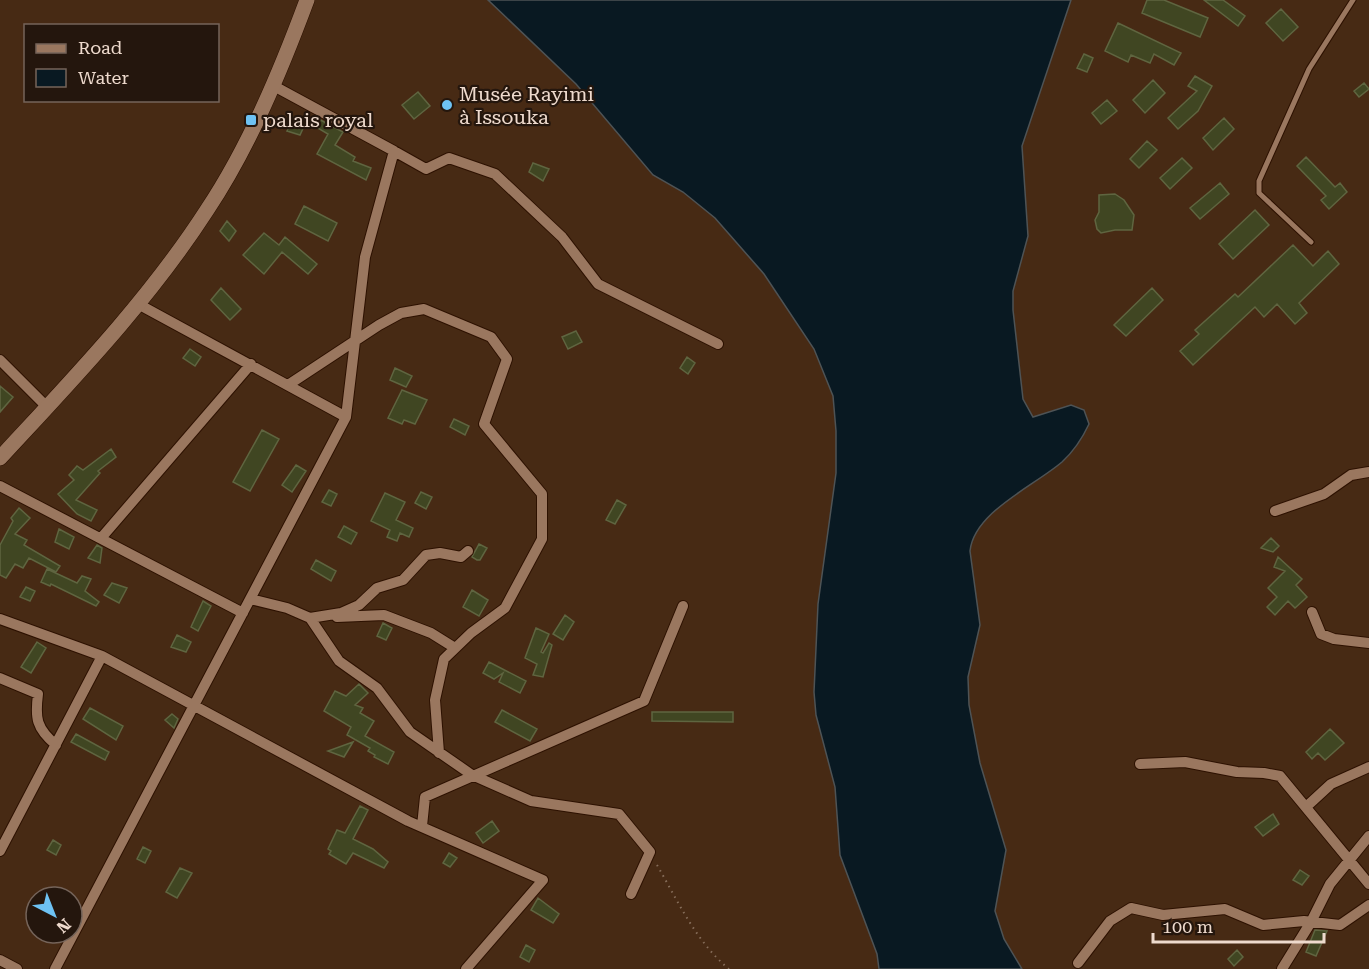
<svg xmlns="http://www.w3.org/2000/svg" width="1369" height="969" viewBox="0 0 1369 969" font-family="'Roboto Serif',serif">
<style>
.water{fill:#091922;stroke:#4e5355;stroke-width:1.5}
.building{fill:#404622;stroke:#5f6540;stroke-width:1.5}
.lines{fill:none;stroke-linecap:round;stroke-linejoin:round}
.lane-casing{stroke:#2d1100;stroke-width:7}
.street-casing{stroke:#2d1100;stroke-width:12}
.secondary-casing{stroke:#2d1100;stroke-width:16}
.path{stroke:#866d5a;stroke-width:2;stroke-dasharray:1.5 4.5;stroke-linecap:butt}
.lane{stroke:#9a775f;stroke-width:5}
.street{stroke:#9a775f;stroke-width:10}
.secondary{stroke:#9a775f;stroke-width:15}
.poi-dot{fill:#6ec2f3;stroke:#24160d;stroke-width:2}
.labels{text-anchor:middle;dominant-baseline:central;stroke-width:4.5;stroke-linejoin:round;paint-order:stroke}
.poi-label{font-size:20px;fill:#eedacd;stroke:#24160d;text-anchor:start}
</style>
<rect width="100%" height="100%" fill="#472a14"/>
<!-- water -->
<path class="water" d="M488,0h583l-49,146 6,90 -15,55v19l10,89 10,18 38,-12 13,5 5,14c-7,15 -15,27 -27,38 -28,24 -88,50 -92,89l10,74 -12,52 1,28 11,58 26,87 -11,61 9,28 18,30h-143l-2,-15 -37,-99 -5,-68 -19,-72 -2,-23 4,-88 18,-131v-42l-3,-35 -19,-47 -50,-75 -49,-56 -32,-26 -30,-17 -77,-91z"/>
<!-- building -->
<path class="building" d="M1147,0h17l44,18 -8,19 -58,-24z
M1204,0h19l22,16 -7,10z
M1281,9l17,18 -15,14 -17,-18z
M1118,23l63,30 -7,12 -20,-11 -4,9 -19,-8 -3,7 -23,-11z
M1084,54l9,4 -6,14 -10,-4z
M1195,76l17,10 -14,25 -20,18 -10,-11 29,-27 -9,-5z
M1153,80l12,13 -20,20 -12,-13z
M1364,83l5,6 -10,8 -5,-6z
M418,92l12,14 -16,13 -12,-14z
M1107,100l10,11 -16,13 -9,-11z
M294,117l12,5 -6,13 -13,-4z
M315,117l28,15 -8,13 20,12 -2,4 18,7 -5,12 -49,-26 11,-20 -17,-10z
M1224,118l10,11 -21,21 -10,-12z
M1147,141l10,9 -18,18 -9,-9z
M1306,157l29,30 5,-4 7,9 -18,17 -8,-9 5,-4 -29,-30z
M1182,158l10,10 -22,21 -10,-11z
M533,163l16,6 -6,12 -14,-9z
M1220,183l9,11 -29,25 -10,-11z
M1115,194l9,6 10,15 -2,15h-17l-14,3 -4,-4 -2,-9 4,-8v-17z
M304,206l33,17 -9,18 -33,-17z
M1255,210l14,15 -36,34 -14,-15z
M227,221l9,10 -7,10 -9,-10z
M264,233l15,12 6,-8 32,27 -9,10 -26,-22 -18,22 -21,-19z
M1293,245l20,21 15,-15 11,13 -40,39 8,10 -12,11 -18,-20 -13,13 -9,-10 -62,58 -13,-14 19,-17 -4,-4 40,-36 3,3z
M221,288l20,21 -11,11 -19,-20z
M1152,288l11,12 -37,36 -12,-11z
M576,331l6,11 -14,7 -6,-12z
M190,349l11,8 -6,9 -12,-8z
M687,357l8,6 -7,11 -8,-6z
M395,368l17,8 -6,11 -16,-7z
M0,386l13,11 -13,15z
M402,390l25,10 -12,24 -11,-4 -2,4 -14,-6z
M454,419l15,7 -4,9 -15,-8z
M262,430l17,9 -29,52 -17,-9z
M111,449l5,8 -18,14 2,2 -24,27 21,10 -6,11 -14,-7 -19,-20 16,-14 -5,-5 8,-9 6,4z
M296,465l10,6 -14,21 -10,-7z
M329,490l8,4 -6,12 -9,-4z
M421,492l11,5 -6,12 -11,-6z
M385,493l20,9 -9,18 17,8 -4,9 -9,-4 -3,8 -10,-4 3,-7 -19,-9z
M617,500l9,5 -11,19 -9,-4z
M19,508l11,10 -15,16 12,6 -3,5 36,21 -4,6 -27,-14 -6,10 -8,-4 -9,14 -6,-3v-30l13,-24 -2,-3z
M344,526l13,7 -6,11 -13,-7z
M59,529l15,8 -5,12 -14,-7z
M1271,538l8,8 -6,6 -12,-4z
M479,544l8,4 -7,12h-3l-5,-3z
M97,545l5,3 -2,15 -12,-5z
M1278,557l24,22 -6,6 11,12 -12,11 -7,-7 -13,14 -8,-8 10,-10 -9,-9 17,-17 -11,-4z
M316,560l20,11 -5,10 -20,-12z
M47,569l30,14 5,-7 9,3 -6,12 14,11 -3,4 -45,-22 -1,2 -9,-4z
M112,583l15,5 -8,15 -15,-8z
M26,587l9,4 -5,10 -10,-4z
M472,590l16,10 -9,16 -16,-9z
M203,601l8,5 -13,25 -7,-4z
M565,615l9,7 -11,18 -10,-6z
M383,623l9,5 -6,12 -9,-4z
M536,628l13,6 -8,18 2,1 6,-10 3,2 -9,32 -10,-2 4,-11 -12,-6z
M177,635l14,7 -5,10 -15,-5z
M37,642l9,6 -15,25 -10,-6z
M489,662l37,19 -6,12 -21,-11 4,-9 -9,6 -11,-6z
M359,684l9,9 -13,12 8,3 -3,5 14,8 -9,15 29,16 -6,12 -14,-7 1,-2 -7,-4 2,-3 -23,-13 4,-8 -27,-16 11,-20 11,5z
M90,708l33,18 -7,14 -33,-21z
M502,710l35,19 -7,12 -35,-19z
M652,712h81v10l-81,-1z
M172,714l6,5 -4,9 -9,-8z
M1330,729l14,14 -19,17 -7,-7 -6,6 -6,-7z
M76,734l33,18 -4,8 -34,-18z
M353,742l-9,15 -16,-6z
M360,806l8,4 -15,29 20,10 15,13 -4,6 -31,-15 -7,11 -17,-10 2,-3 -3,-2 9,-19 8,3z
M1273,814l6,10 -16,12 -8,-9z
M492,821l7,10 -16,12 -7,-10z
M53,840l8,5 -5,10 -9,-5z
M143,847l8,4 -6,12 -8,-4z
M449,853l8,5 -7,9 -7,-4z
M180,868l12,5 -15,25 -11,-6z
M1300,870l9,6 -7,9 -9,-5z
M538,898l21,16 -6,9 -22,-13z
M1315,930l12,1 -11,25 -10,-4z
M526,945l9,5 -6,12 -9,-5z
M1237,950l6,7 -9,9 -6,-7z"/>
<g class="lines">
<defs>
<path id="lane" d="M1311,242l-52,-49v-12l50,-112 44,-69"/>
<path id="street" d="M394,151l32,18 23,-11 46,16 67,63 36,47 120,60
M138,304l208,113
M0,360l47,47
M288,385l91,-60 22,-12 23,-4 67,28 16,22 -23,65 58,70v45l-37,69 -34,25 -27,26 -9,41 4,53
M0,486l243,127
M1275,511l49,-17 27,-19 18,-3
M102,537l149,-173
M250,599l37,9 23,10 29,43 38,27 33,44 62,43 59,26 88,13 31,38 -19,42
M1312,612l9,22 13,5 35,4
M337,617l47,-2 47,18 24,15
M310,618l31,-5 18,-8 18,-17 26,-8 23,-25 14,-2 21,4 7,-6
M0,619l102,37 306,165 135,59 -77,89
M0,678l38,16c-3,24 -2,34 18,51
M1140,764l45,-2 52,10 27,1 16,3 89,108
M1306,807l25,-23 38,-17
M422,826l3,-29 219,-96 39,-95
M0,851l102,-195
M0,960l17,9
M1078,963l32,-42 21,-13 32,7 62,-6 38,16 41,-4 36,4 29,-20
M55,969l291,-552 19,-160 29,-106 -122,-66
M1282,969l29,-47 19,-38 39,-48"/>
<path id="secondary" d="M0,458c73,-79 149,-158 207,-248 42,-63 74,-140 100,-210"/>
</defs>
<!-- lane casing -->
<use href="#lane" class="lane-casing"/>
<!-- street casing -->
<use href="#street" class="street-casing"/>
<!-- secondary casing -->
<use href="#secondary" class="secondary-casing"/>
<!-- path -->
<path class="path" d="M657,865c21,36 39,77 72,104"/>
<!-- lane -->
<use href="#lane" class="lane"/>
<!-- street -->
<use href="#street" class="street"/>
<!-- secondary -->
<use href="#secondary" class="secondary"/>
</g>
<!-- markers -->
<g class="poi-dot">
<circle cx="447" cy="105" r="6"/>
<rect x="245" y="114" width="12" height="12" rx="3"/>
</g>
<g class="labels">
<!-- poi labels -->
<g class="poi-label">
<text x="459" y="94">Musée Rayimi<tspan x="459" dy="23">à Issouka</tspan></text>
<text x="263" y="120">palais royal</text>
</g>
</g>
<!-- legend -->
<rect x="24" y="24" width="195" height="78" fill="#24160d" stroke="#75645a" stroke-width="1.5"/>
<rect x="36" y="44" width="30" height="9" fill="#9a775f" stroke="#75645a" stroke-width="1.5"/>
<text x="78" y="54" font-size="18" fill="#eedacd">Road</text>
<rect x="36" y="69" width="30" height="18" fill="#091922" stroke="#75645a" stroke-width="1.5"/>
<text x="78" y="84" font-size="18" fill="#eedacd">Water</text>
<!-- north arrow -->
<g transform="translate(54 915) rotate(138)"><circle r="28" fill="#24160d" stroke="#75645a" stroke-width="1.5"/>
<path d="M0-4.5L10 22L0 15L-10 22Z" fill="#6ec2f3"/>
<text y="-9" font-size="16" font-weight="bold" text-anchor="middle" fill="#eedacd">N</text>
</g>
<!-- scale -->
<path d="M1153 933v9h171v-9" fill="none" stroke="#eedacd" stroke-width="3"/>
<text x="1162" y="933" font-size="18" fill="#eedacd" stroke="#24160d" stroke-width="4.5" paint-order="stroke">100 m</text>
</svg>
